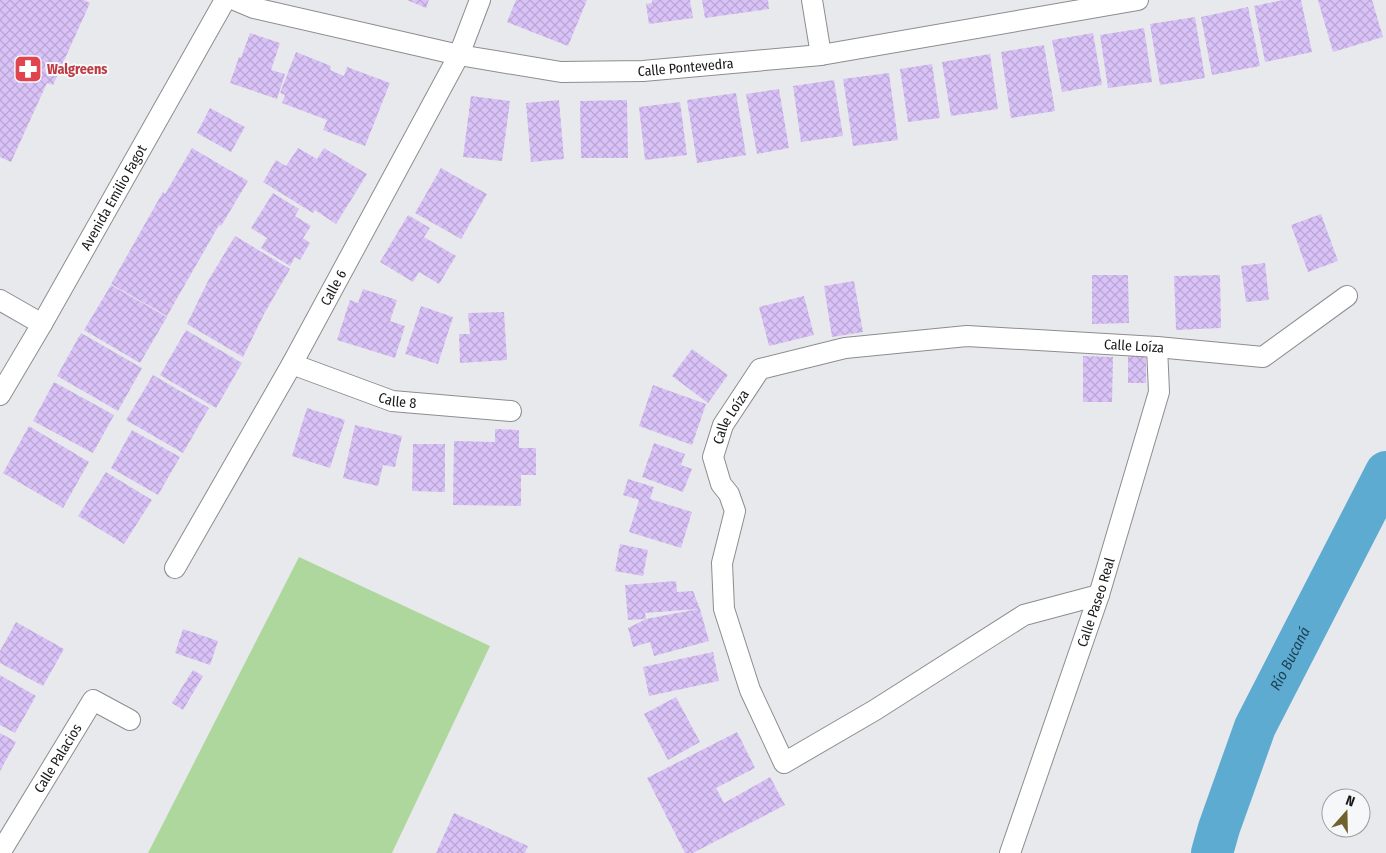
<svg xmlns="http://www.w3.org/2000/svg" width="1386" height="853" viewBox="0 0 1386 853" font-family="'Fira Sans Condensed',sans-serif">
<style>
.pitch{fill:#add79d}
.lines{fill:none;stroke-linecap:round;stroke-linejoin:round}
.river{stroke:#5dabd1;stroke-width:42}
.building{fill:url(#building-cross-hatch)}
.street-casing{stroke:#8c8d8f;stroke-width:22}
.street{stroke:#fff;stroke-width:20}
.labels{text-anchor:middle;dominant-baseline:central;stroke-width:4;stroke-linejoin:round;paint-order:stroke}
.street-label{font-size:14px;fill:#19191a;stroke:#f6f7f9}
.health-label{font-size:14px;font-weight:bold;fill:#be3a42;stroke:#f6f7f9;text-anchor:start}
.water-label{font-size:15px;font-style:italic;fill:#1c3f50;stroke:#f6f7f9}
</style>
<defs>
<pattern id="building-cross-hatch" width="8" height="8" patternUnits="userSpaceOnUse" patternTransform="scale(1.25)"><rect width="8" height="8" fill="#d9c2f7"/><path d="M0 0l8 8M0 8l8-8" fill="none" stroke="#baa6d3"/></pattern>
</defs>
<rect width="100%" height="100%" fill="#e8e9ec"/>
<!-- pitch -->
<path class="pitch" d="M299,557l191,89 -98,207h-244z"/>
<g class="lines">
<!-- river -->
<path class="river" id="s1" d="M1212,853l7,-25 36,-101 131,-255"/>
</g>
<!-- building -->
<path class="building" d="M0,0h84l6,3 -37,82 -6,-2 -36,79 -11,-5z
M407,0h22l-3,8z
M516,0h71l-19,46 -61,-24z
M652,0h38l3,18 -44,6 -3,-20 6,-1z
M702,0h66l1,9 -64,9z
M1283,0h18l11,52 -47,10 -11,-56z
M1318,0h54l11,37 -50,15z
M1248,7l12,59 -48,9 -11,-58z
M1195,17l10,61 -45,7 -10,-61z
M1144,28l8,54 -44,6 -8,-53z
M250,33l30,10 -9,27 14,4 -8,25 -47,-16 9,-26 2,1z
M1093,33l9,52 -40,7 -10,-52z
M1044,45l11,66 -44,7 -10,-66z
M296,52l35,14 -1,4 14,6 3,-9 43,16 -25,63 -42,-16 4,-10 -45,-17 3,-8 -5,-2z
M990,54l8,55 -47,7 -9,-54z
M932,64l8,54 -32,4 -8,-53z
M889,73l9,67 -45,6 -10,-67z
M834,80l9,56 -42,6 -8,-56z
M779,89l10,59 -32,6 -11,-60z
M736,93l10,62 -49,8 -10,-63z
M471,96l39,5 -8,60 -39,-4z
M559,100l5,59 -33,3 -5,-59z
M627,100l1,58h-47l-1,-57z
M680,102l7,53 -42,5 -6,-53z
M210,108l35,19 -14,25 -34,-19z
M192,148l56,33 -27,45 -2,-1 -52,91 -56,-32 52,-92 2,2z
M298,148l19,11 7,-11 43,26 -31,50 -21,-14 -2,3 -50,-31 13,-22 10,6z
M441,168l46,26 -26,45 -46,-26z
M273,193l26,16 -4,7 16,10 -8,12 7,5 -10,17 -5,-3 -5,9 -29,-18 6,-10 -16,-10z
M1321,214l17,47 -30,11 -17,-47z
M408,215l22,13 -6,9 32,19 -17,28 -20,-12 -6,10 -33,-20z
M235,236l55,33 -26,45 -21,43 -56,-33 21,-43z
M1265,263l4,37 -23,2 -5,-36z
M1092,275h36l1,48 -37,1z
M1220,275l1,53 -45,2 -2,-54z
M854,281l9,51 -31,5 -8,-51z
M111,285l56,32 -27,46 -56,-33z
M363,289l34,11 -7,21 15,5 -10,32 -58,-18 13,-40 8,3z
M804,296l10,39 -45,11 -10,-39z
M421,306l32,11 -15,47 -33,-10z
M504,312l3,48 -47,3 -1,-29h11l-2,-21z
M186,330l56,33 -26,45 -56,-33z
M81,333l61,35 -24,43 -61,-35z
M692,349l36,26 -20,28 -36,-27z
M1128,353h18v30h-18z
M1083,356l30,1 -1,45h-29z
M153,375l56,33 -26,45 -57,-33z
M54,382l60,33 -21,38 -60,-32z
M653,385l53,19 -14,41 -53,-19z
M307,408l38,12 -15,48 -38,-12z
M355,425l47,11 -7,31 -12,-2 -5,21 -35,-8z
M29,426l60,36 -26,46 -60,-35z
M495,429l24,1v18h17v27h-15v31l-68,-1 1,-64 41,1z
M132,430l48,27 -22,38 -47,-27z
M654,443l31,11 -4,11 11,4 -9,23 -41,-15z
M413,444h32v48l-33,-1z
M106,472l46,28 -28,44 -46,-28z
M628,479l26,8 -4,12 42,13 -11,36 -52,-16 10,-32 -16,-5z
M620,544l28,6 -5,26 -28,-5z
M676,581l1,11 16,-1 7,18 9,32 -55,15 -4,-14 -17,5 -5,-19 18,-9 52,-10 -53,4 1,6 -18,1 -3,-35z
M16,622l48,27 -21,37 -43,-23v-12z
M183,629l35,12 -8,24 -35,-12z
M713,652l6,29 -70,15 -6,-29z
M193,670l10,6 -20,34 -11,-7z
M0,675l36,21 -21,37 -15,-8z
M676,697l24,45 -32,18 -24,-46z
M737,732l18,36 -39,20 8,15 46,-26 15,28 -92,48h-8l-38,-75z
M0,733l16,9 -16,29z
M454,813l74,33 -3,7h-89z"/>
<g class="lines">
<defs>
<g id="street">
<path id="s2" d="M235,0l19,8 205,47 102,17 82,-1 178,-16 317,-55"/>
<path d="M812,0l9,55"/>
<path d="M0,300l42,24"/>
<path id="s3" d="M292,364l100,37 119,10"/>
<path id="s4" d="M0,395l42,-71 183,-324"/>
<path id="s5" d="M175,568l117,-204 167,-309 21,-55"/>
<path id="s6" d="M1099,595l-75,20 -149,95 -91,53 -34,-73 -26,-81 -2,-46 13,-52 -6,-17 -8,-10 -8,-27 10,-32 37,-56 85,-21 122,-12 190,11 106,10 84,-61"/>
<path id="s7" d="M0,853l93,-153 37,20"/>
<path id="s8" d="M1010,853l89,-258 60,-203 -2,-45"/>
</g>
</defs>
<!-- street casing -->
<use href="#street" class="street-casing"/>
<!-- street -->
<use href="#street" class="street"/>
</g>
<!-- icons -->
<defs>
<symbol id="pharmacy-square" viewBox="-11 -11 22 22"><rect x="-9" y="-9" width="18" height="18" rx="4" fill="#e0444e" stroke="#f6f7f9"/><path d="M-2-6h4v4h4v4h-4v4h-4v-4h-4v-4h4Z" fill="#fff"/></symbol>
</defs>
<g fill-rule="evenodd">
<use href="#pharmacy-square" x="12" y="53" width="32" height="32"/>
</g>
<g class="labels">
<!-- street labels -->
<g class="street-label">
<text stroke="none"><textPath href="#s2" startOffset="459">Calle Pontevedra</textPath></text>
<text stroke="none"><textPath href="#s4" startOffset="228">Avenida Emilio Fagot</textPath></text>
<text stroke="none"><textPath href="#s5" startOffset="322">Calle 6</textPath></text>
<text stroke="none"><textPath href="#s6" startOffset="1162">Calle Loíza</textPath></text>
<text stroke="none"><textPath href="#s3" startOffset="112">Calle 8</textPath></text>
<text stroke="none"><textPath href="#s6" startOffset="728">Calle Loíza</textPath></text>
<text stroke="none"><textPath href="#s8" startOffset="265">Calle Paseo Real</textPath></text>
<text stroke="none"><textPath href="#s7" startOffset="111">Calle Palacios</textPath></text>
</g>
<!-- health labels -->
<g class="health-label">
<text x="47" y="69">Walgreens</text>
</g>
<!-- water labels -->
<g class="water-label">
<text stroke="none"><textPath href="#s1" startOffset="210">Río Bucaná</textPath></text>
</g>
</g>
<!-- north arrow -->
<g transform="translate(1346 813) rotate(20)"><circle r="24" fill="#f6f7f9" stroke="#9e9ea0"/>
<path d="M0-4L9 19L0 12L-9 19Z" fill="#70622f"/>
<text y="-8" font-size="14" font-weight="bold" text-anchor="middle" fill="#19191a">N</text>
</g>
</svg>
